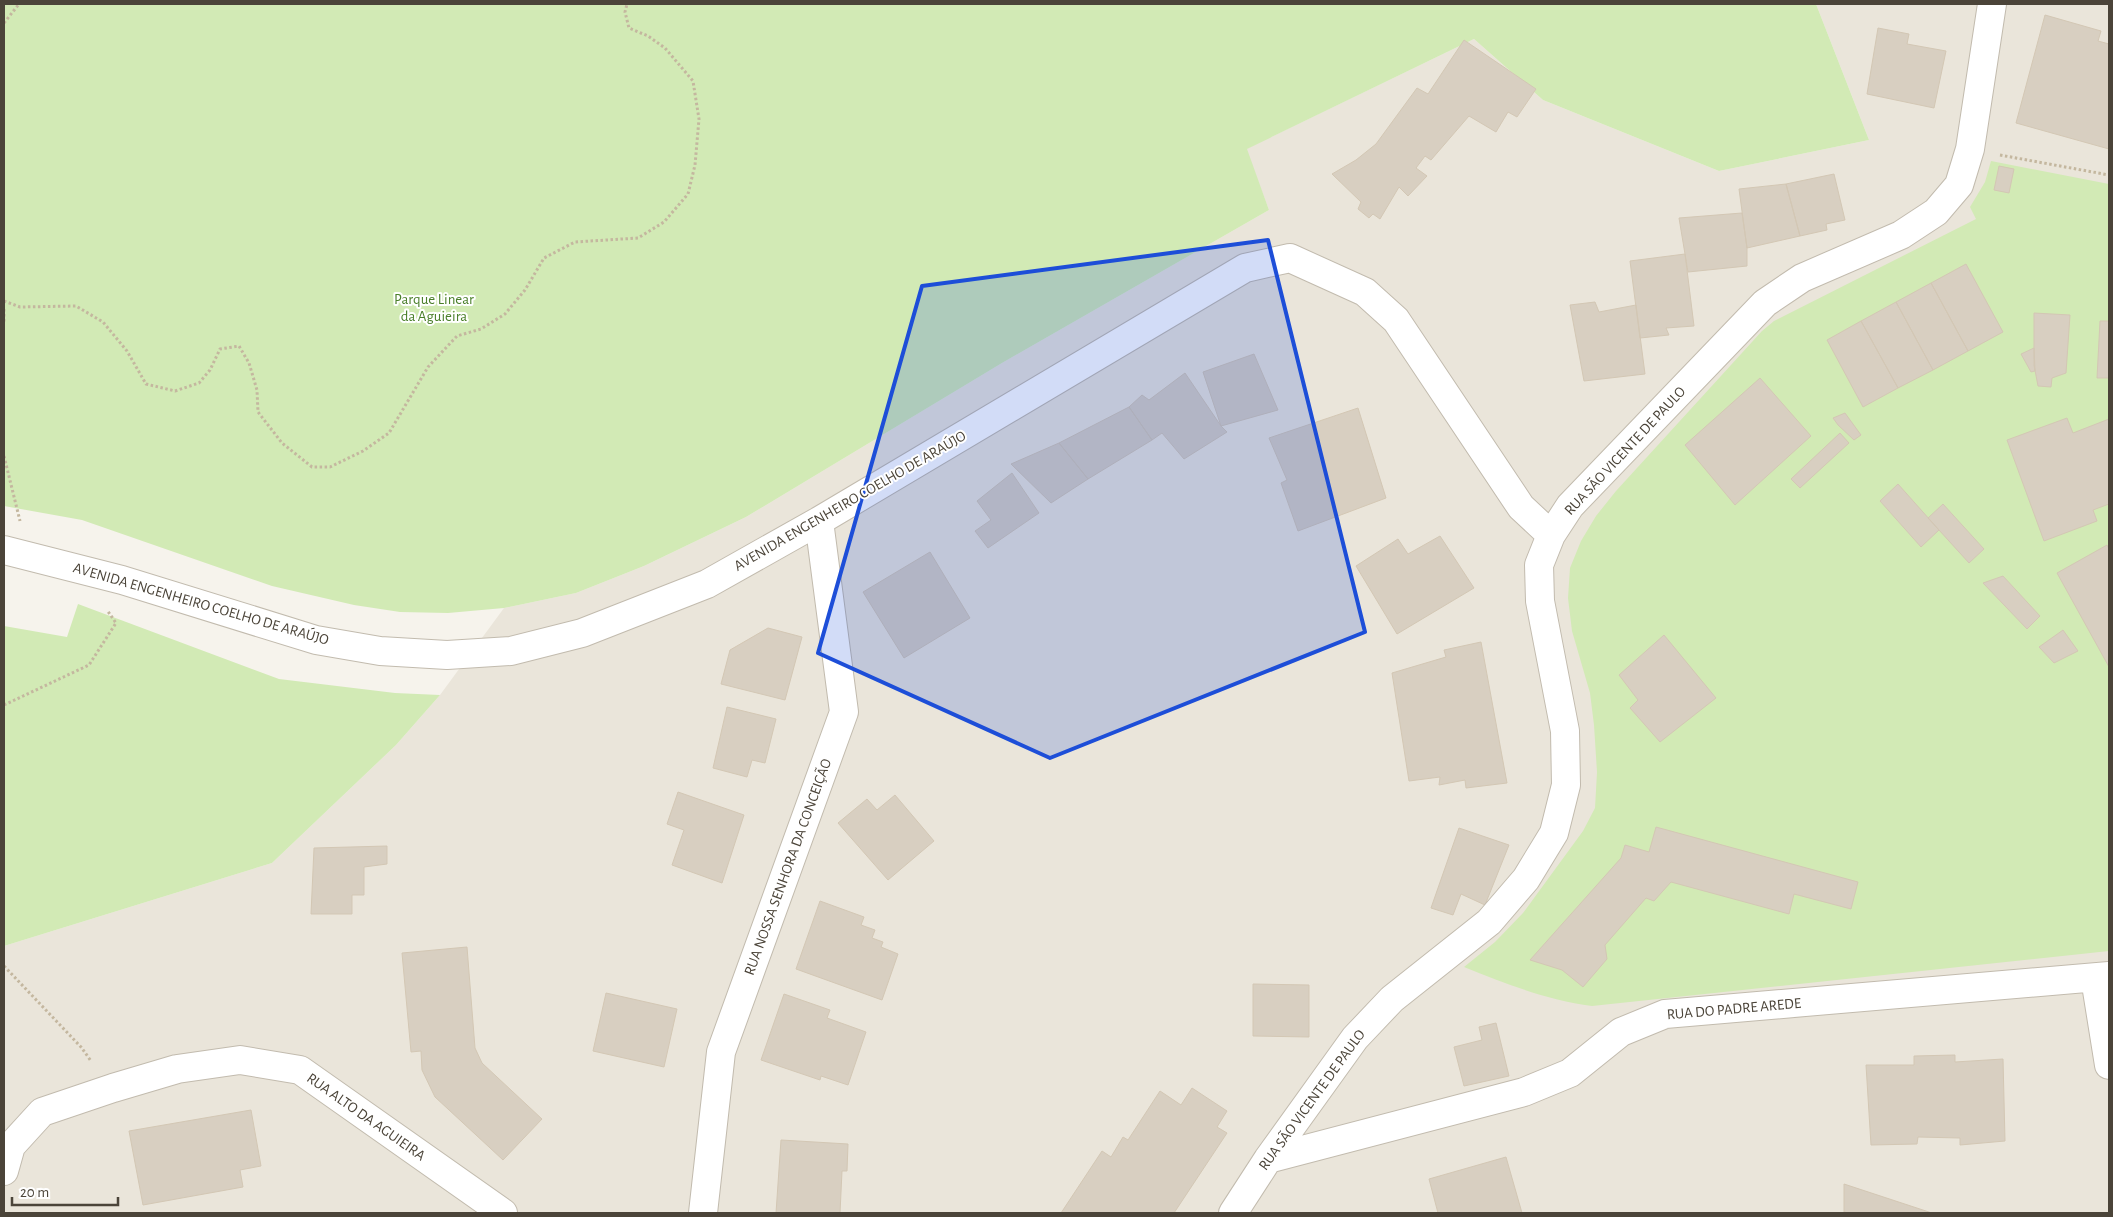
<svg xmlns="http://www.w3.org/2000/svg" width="2113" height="1217" viewBox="0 0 2113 1217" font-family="'Alegreya Sans',sans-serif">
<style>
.residential{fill:#eae5da}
.green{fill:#d2eab5}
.building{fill:#d8cfc1;stroke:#d3c7b4}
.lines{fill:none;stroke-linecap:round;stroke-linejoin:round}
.minor-casing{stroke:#c2bbae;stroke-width:30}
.path{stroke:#c4b79f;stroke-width:3;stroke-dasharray:2.5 2.5;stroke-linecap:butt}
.minor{stroke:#fff;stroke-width:28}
.marked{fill:#1d4ed8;fill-opacity:0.2;stroke:#1d4ed8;stroke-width:4;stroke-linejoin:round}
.labels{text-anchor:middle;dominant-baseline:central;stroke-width:4;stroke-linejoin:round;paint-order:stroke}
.park-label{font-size:15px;fill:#4a7f2a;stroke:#fff}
.street-label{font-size:15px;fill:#4b4439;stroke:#fff}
</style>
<rect width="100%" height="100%" fill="#f6f3ec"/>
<!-- residential -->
<path class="residential" d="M1816,4h293v1209h-2105v-267l268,-83 124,-118 44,-50 64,-87 72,-15 68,-27 102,-49 256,-154 267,-153 -23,-61 228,-110 69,61 176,71 150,-31z"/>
<!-- green -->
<path class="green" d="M4,4h1812l53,136 -150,31 -176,-71 -69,-61 -227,110 22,61 -267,153 -256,154 -102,49 -68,27 -72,15 -56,5 -48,-1 -46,-7 -82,-19 -190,-66 -78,-14z
M1991,161l118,23v767l-517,55c-45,-6 -86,-22 -128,-39l31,-25 28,-29 60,-82 12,-23 2,-36 -3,-47 -4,-32 -18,-62 -4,-33 2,-30 11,-27 15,-25 20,-25 146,-160 12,-10 202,-102 -6,-12 15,-25z
M78,604l201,75 116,14 45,2 -44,50 -124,118 -268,83v-320l63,11z"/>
<!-- building -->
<path class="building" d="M2045,15l56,16 -3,10 11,3v105l-93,-26z
M1878,28l31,6 -2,10 39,7 -12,57 -67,-14z
M1464,40l72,49 -19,28 -9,-5 -12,20 -27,-16 -38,44 -6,-4 -9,12 11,8 -19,20 -9,-9 -19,32 -7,-5 -4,4 -11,-9 3,-7 -29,-28 24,-14 20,-16 41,-56 11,6z
M1999,166l15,3 -5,24 -15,-3z
M1834,174l11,46 -19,4 1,6 -27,6 -14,-52z
M1786,184l14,52 -53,12 -8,-59z
M1742,213l5,35v18l-59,6 -9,-54z
M1685,254l9,72 -28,2 3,7 -29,3 -10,-77z
M1966,264l37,68 -35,19 -37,-68z
M1931,283l37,68 -35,19 -37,-68z
M1595,302l4,10 37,-7 9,69 -61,7 -14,-76z
M1896,302l37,68 -35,18 -37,-67z
M2034,313l36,2 -4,58 -14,5 -1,9 -13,-1 -4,-21z
M1861,321l37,67 -35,19 -36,-67z
M2100,321h9v57h-12z
M2034,348l1,23 -4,1 -10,-18z
M1254,354l24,56 -57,16 -18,-54z
M1185,373l36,53 6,6 -43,27 -22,-26 -10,7 -23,-33 13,-12 7,5z
M1760,378l51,58 -76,69 -50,-60z
M1129,407l23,33 -64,39 -29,-36z
M1358,408l28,90 -88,33 -17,-48 6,-3 -18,-42z
M1845,413l16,22 -7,5 -16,-15 -5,-7z
M2067,418l6,15 36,-14v85l-16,6 4,11 -53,20 -37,-101z
M1840,433l9,10 -49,45 -9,-9z
M1059,443l29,36 -37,24 -40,-39z
M1012,473l27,40 -51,35 -13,-17 16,-11 -14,-19z
M1898,484l41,46 -18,17 -41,-46z
M1943,504l41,45 -15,14 -41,-45z
M1440,536l34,52 -77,46 -41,-68 42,-27 10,15z
M2107,545l2,4v118l-52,-94z
M930,552l40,66 -66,40 -41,-66z
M2003,576l37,40 -13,13 -44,-46z
M768,628l34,9 -17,63 -64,-16 9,-34z
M2063,630l15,21 -24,12 -15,-16z
M1664,635l52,63 -56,44 -30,-34 8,-8 -19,-25z
M1481,642l26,141 -41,5 -1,-8 -26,5 1,-8 -31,4 -17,-108 54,-16 -2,-7z
M727,707l49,12 -11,44 -13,-3 -5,17 -34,-9z
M678,792l66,23 -22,68 -50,-18 12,-35 -17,-6z
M895,795l39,46 -46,39 -50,-57 29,-24 10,11z
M1656,827l202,55 -7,27 -57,-15 -5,20 -118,-32 -17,19 -8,-3 -41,47 2,14 -24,28 -21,-17 -32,-10 91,-102 4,-13 24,7z
M1459,828l50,17 -24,60 -24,-11 -8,21 -22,-7z
M387,846v18l-23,3v28h-12v19h-41l3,-66z
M820,901l44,16 -3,8 14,5 -3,8 11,4 -2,5 17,7 -16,46 -86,-31z
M467,947l8,101 7,15 60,56 -39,41 -68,-63 -13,-27 -1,-19 -10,1 -9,-99z
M1253,984l56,1v52l-56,-1z
M606,993l71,16 -13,58 -71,-16z
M784,994l46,16 -3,8 39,14 -18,53 -27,-9 -1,4 -59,-20z
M1496,1023l13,53 -45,10 -10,-39 28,-7 -3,-13z
M1955,1055v7l48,-3 2,82 -45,4v-7l-42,-1 -1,7 -46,1 -5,-80h48v-9z
M1192,1088l35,23 -10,16 10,6 -53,80h-113l41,-62 9,6 12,-20 5,3 32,-49 21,14z
M251,1110l10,56 -21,4 3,17 -100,18 -14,-74z
M781,1140l67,4 -1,27h-5l-2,42h-64z
M1506,1157l16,56h-84l-9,-34z
M1844,1184l88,29h-83l-5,-1z"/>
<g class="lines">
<defs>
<path id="minor" d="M4,550l118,30 194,60 64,11 67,4 64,-4 71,-18 125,-49 112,-63 426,-253 45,-10 75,34 31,28 125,187 30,28
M2095,978l14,87
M1268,1159l256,-67 46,-19 51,-41 44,-18 444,-38
M4,1171l7,-25 31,-34 71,-24 64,-19 63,-9 60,10 203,143
M703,1213l18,-161 123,-340 -25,-191
M1233,1213l35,-54 87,-121 37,-39 97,-77 37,-43 28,-46 12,-48 -1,-54 -25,-130 -1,-36 12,-30 19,-29 195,-203 37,-25 99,-43 35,-23 23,-27 11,-36 22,-145"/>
</defs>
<!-- minor casing -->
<use href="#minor" class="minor-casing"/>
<!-- path -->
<path class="path" d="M4,23l15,-19
M2000,155l109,20
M4,301l16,6 56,-1 27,16 24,29 19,33 29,7 24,-8 11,-13 10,-21 19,-3 10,17 8,27 1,22 24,31 30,24h18l33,-16 26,-18 39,-66 29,-31 24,-7 24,-15 20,-24 19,-32 31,-16 63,-4 26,-16 24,-28 7,-29 4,-46 -6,-38 -28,-33 -17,-12 -19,-8 -4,-16 2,-8
M4,309v13
M4,456l16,65
M4,705l85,-40 27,-42 -9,-13
M4,966l77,81 10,14"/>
<!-- minor -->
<use href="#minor" class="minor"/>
</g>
<!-- marked area -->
<path class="marked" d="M1268,240l97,392 -315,126 -232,-105 104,-367z"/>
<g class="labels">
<!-- park labels -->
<g class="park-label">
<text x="434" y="299">Parque Linear<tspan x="434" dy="17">da Aguieira</tspan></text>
</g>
<!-- street labels -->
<g class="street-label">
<text transform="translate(1625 451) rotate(-47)">RUA SÃO VICENTE DE PAULO</text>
<text transform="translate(850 501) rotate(-30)">AVENIDA ENGENHEIRO COELHO DE ARAÚJO</text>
<text transform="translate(201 604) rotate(16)">AVENIDA ENGENHEIRO COELHO DE ARAÚJO</text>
<text transform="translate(788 867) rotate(-70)">RUA NOSSA SENHORA DA CONCEIÇÃO</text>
<text transform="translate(1734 1009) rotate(-5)">RUA DO PADRE AREDE</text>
<text transform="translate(1312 1100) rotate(-54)">RUA SÃO VICENTE DE PAULO</text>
<text transform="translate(366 1117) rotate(35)">RUA ALTO DA AGUIEIRA</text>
</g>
</g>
<!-- border -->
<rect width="2113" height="1217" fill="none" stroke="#4b4439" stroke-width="10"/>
<!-- scale -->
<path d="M12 1197v8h106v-8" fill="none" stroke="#4b4439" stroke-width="2.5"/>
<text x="20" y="1197" font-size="15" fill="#4b4439" stroke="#ffffff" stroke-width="4" paint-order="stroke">20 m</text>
</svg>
